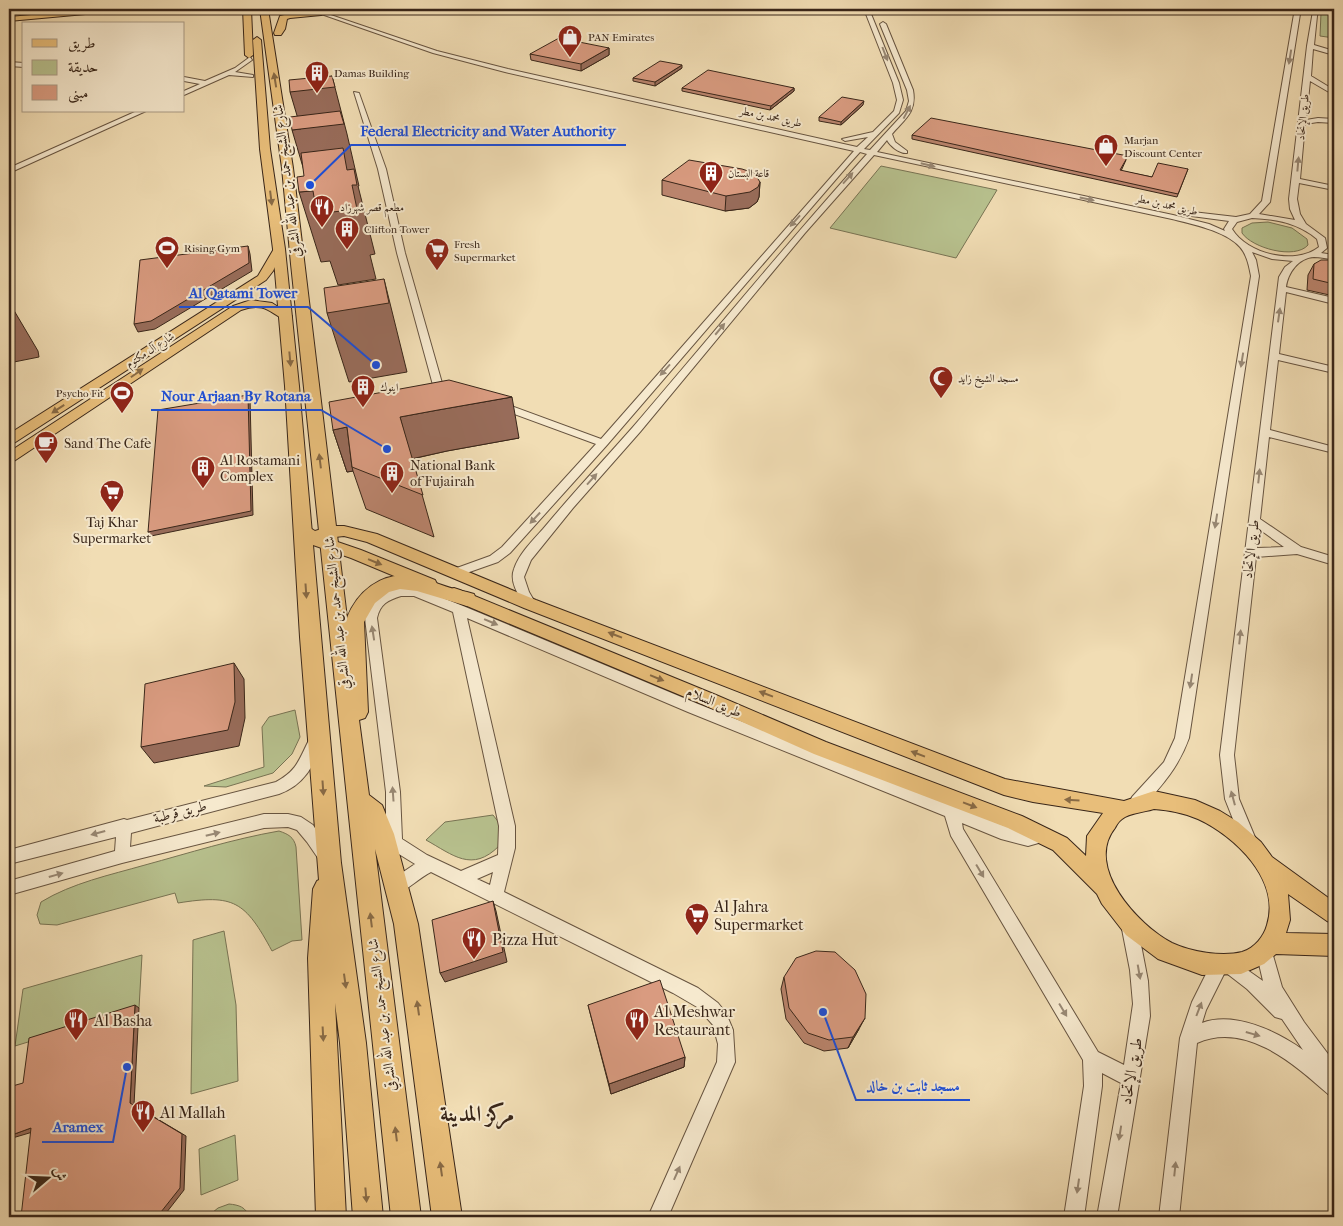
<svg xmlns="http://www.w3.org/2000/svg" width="1343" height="1226" viewBox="0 0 1343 1226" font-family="'IM FELL French Canon',Amiri,serif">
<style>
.green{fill:#b8c28f;stroke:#787454}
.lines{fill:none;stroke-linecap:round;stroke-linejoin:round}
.minor-casing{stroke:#675440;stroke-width:2}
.major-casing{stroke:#392619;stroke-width:2}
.highway-casing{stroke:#392619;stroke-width:2}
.minor{fill:#f6e9ce;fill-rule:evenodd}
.major{fill:#e8be7a;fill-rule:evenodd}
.highway{fill:#e8be7a;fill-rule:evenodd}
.wall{fill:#bb856e;stroke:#392619}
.shaded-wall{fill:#986c5a;stroke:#392619}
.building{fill:#d99b80;stroke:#392619}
.oneway{fill:#988874}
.oneway2{fill:#886a45}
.labels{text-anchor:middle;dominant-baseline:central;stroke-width:4;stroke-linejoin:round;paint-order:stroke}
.far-poi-label{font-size:11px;fill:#392619;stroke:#f6e9ce;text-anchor:start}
.far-street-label{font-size:11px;fill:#392619;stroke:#f6e9ce}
.street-label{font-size:14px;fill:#392619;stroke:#f6e9ce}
.poi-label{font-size:14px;fill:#392619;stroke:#f6e9ce;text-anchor:start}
.near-poi-label{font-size:16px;fill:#392619;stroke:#f6e9ce;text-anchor:start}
.near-street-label{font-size:16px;fill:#392619;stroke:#f6e9ce}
.near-district-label{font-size:22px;font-weight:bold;fill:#392619;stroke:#f6e9ce}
.leader{fill:none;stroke:#1d4ed8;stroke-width:2}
.callout-dot{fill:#1d4ed8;stroke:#f6e9ce;stroke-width:2}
.callout-label{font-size:15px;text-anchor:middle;font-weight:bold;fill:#1d4ed8;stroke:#f6e9ce;stroke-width:4;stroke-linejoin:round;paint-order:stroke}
</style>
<rect width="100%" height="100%" fill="#f1ddb4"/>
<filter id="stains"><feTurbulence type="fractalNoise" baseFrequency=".004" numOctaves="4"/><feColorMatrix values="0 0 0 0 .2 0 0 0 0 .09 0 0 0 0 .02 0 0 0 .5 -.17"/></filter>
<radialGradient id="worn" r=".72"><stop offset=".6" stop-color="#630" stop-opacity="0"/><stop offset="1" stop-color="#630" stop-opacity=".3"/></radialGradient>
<!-- green -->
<path class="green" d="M1334,9v29l-14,-2 1,-23z
M881,166l116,24 -41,68 -126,-30z
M1268,222l24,6 15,11 1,6c-13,15 -56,3 -66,-12v-5l10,-5z
M295,710l5,27 -8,17 -19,19 -47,14 -22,-1 60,-19 -2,-40 7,-10z
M493,815l7,9 -1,22c-27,27 -46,9 -73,-6l19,-18z
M279,831c9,3 15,6 17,16l6,93 -10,1 -20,10c-27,-50 -38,-57 -94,-48l-3,-10 -118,32 -17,-1 -3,-9 4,-13c31,-19 69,-27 104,-37 44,-12 88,-26 134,-34z
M224,931l12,74 2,76 -47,13 2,-154z
M142,955l-3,53 -124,38 8,-57z
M235,1135l3,45 -37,15 -2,-46z
M229,1204c10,1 17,3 20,13h-42l11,-9z"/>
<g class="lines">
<defs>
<path id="minor" d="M307,9h6l124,42 71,18 349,78 11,-10 -23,4 -3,-2 31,-7 21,-21 3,-11 -4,-17 -29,-74h5l30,74 4,17 -4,13 -35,36 6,1 36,-39 3,-10 -2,-11 -27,-66 3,-2 3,2 27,66c4,22 -8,29 -21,44l3,8 12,9v2c-7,1 -17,-7 -20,-13l-10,12 296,63 36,9 16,7 -1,-2 5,-8 -45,-6 -4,-2 4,-2 52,6 14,-3 12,-13 32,-187 -1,-5h5l2,5 -30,188 -11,12 36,6 -5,-11 -1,-10 18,-153 6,-35 11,-2 -6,3 -1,4 -3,29 20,6v4l-21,-6 -2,27 23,14v5l-24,-14 -4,39 12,-2 16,1v4l-16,-1 -13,2 -5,55 34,7v4l-35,-7 -2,16 3,15 6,10 19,14 2,10 -6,5 13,2v4c-6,0 -14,-2 -20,-2 -16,1 -26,16 -28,30l48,11v6l-48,-12 -7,62 55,13v6l-56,-13 -8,70 64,17v6l-65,-16 -9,82 41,28 33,10v8l-37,-11 -41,3 -22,198 5,44 18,43 -3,5 -5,2 -5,-2 -19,-48 -5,-44 59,-478 6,-10 8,-6 -21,-2 -20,-7 4,8 3,16 -70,462c-10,28 -26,47 -47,69l-5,2 -5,-2 -2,-5 2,-5 32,-35 11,-24 76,-462c-2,-10 -4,-21 -11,-29 -14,-16 -48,-23 -68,-28l-298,-64 -69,78 -165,199 -67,76 -42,52 -7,17 5,15 7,12 -2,3h-8c-7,-11 -17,-25 -12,-38 5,-15 18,-28 29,-40 29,-35 60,-68 90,-102 78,-91 154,-184 234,-273l-7,-2 -10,11 -243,282 -97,108 -12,9 -40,14 -4,-1 -2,-3 2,-3 36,-13 12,-9 94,-103 -101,-37v-4h8l98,36 253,-288 -349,-79 -72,-19zM1252,218c24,1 46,5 65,21l2,8c-24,19 -72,7 -87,-18l5,-7zM1259,529l25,18 -27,1z
M250,57l2,3 -17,12 18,3v2l-24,-2 -45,20v-4l16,-7 -16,-3v-4l21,4 30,-13z
M9,62l15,1v4l-15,-1z
M354,92l5,1 27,76 19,84 37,130 13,4v4h-6l-16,-6 -36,-132 -19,-84z
M137,111h9l-137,62v-5z
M400,586l15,1 48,19 235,98 304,121 26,7 16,-4 5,2 3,5 -3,5 -21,6 -27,-7 -39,-16 1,6 135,223 26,13 9,-61 -3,-34 -9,-46 2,-6 6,-2 6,2 2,6 11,57 2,35 -33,201h-20l24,-134 -19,-10v13l-18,131h-20l20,-131 -1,-26 -132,-224 -6,-20 -257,-104 -221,-94 48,208v22l-11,44 194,96 20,15 8,10 7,17 2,32 -67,155h-20l69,-155 1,-18 -5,-19 -16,-18 -24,-14 -242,-121c-12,6 -22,17 -35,22l-6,-3 -2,-5 2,-5 25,-17 -26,-16 -8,-9 5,-6v-41l-21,-174c4,-20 17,-26 35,-32zM401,596h13l39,16 46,214 -1,29 -37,16 -34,-16 -25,-16 -2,-47 -23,-174c3,-14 11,-18 24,-22zM493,872l-3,13 -13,-6z
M315,736l5,2 2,4c-8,24 -18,43 -43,52l-148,39 -1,14 134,-33h24l13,3 12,8 20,31 -3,5 -5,2 -5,-2 -13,-19 -10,-12 -9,-3 -24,1 -142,35 -113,32v-14l106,-30 1,-14 -107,27v-14l115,-31 3,1 149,-38c22,-12 23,-23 34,-44z
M1264,943l6,2 12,42 22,35 30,40v35l-6,-3c-34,-30 -82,-73 -131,-51l-18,174h-20l21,-179 12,-36 21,-42 6,-2 4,1 6,-2 34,24 -7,-30 2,-6zM1225,972l22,17 28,28 7,2 21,31c-26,-19 -69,-39 -101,-27l4,-13z"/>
<path id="major" d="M98,9h23l-3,2 -109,10v-4z
M279,246l5,3 -11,22 -7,9 -252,163 -5,1v-10l249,-158 17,-29z
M251,300l21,3 20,13 -2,2c-16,4 -19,-19 -49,-8l-227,151 -5,1v-10l224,-146z
M302,523l13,8 16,-5h13l33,8 159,66 469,179 119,22 30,-10 41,9 25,11 18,11 23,20 11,15 62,45v22l-7,-3 -39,-27 2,26 -4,13 48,1v22l-58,-2 -12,10 -23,10 -39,1 -44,-16 -32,-24 -24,-31 -5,-10 -44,-44 -45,-22 -194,-74 -110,-49 -256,-107 -2,-4 2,-4 6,-2 6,2 256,105 110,47 196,74 45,22 19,18 1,-20 16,-23 -70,-11 -29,-7 -480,-187 -157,-66 -23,-6 -18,2 35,12 74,30 2,4 -2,4 -6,2 -6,-2 -72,-30 -38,-13 -18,-17 2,-4zM1154,809c15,1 30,4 44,10 37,17 83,61 69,106 -3,11 -12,23 -25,27 -20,5 -51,0 -70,-9 -34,-18 -88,-76 -57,-115 1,-2 4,-7 7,-9 7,-6 23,-7 32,-10z"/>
<path id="highway" d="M243,9h8l2,46 -4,3 -4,-3z
M260,9h8l25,159 54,450c10,-26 34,-46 63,-42 20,3 38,13 57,16l7,2 2,5 -2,5 -7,2 -50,-15 -17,-2 -11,3 -14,11 -11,19 4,90 -3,6 -6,2 10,75 13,10 12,29 24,90 44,293h-30l-38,-293 -19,-75 46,368h-30l-100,-953 -9,-96z
M301,11h20l4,2 -4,2 -31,3 -3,1 -2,10 -4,6h-6l-1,-2 6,-17z
M257,37l4,3 9,109 15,100 14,137 42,477 25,180 17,174h-30l-13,-174 -5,-40 11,214h-30l-8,-259 5,-69 4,-8 2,-1 -19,-243 -15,-251 -12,-137 -13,-100 -7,-109z"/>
</defs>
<!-- minor casing -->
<use href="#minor" class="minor-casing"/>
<!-- major casing -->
<use href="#major" class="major-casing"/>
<!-- highway casing -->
<use href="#highway" class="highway-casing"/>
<!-- minor -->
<use href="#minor" class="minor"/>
<!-- major -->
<use href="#major" class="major"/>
<!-- highway -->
<use href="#highway" class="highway"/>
</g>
<!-- wall -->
<path class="wall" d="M609,48v7l-28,16 -50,-11 -1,-6z
M682,68l-27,18 -22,-5v-3z
M682,88h112v3l-24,19 -88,-19z
M863,105l-22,20 -22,-4v-4z
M912,135l214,25 -5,11 31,6 36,-8 -11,28 -265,-58z
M662,180l98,2 -1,15 -2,5 -8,6 -24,3 -63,-16z
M1334,260v36l-27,-6 1,-15 6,-11z
M333,430l186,8 -72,13 -35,8 22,78 -68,-28 -13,-38 -6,1z
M784,977l75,52 -11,19 -24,3 -20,-8 -18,-24 -5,-30z
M588,1005l97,52 -1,10 -73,27z"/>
<!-- shaded-wall -->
<path class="shaded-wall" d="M609,48v7l-28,16v-7z
M682,65v3l-27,18v-4z
M332,76l15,58 12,52h-1l17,68 -5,1 6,24 -38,6 -8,-24 -9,1 -22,-70 11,-1 -18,-61 9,-1 -11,-37z
M794,88v3l-24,19 1,-4z
M864,101l-1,4 -22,20v-3z
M760,182l-1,15 -2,5 -8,6 -24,3 1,-15z
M248,246l2,8 2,17 -97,58 -17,3 -4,-8z
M384,279l23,93 -58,10 -22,-69z
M9,302l29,49 1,6 -30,6z
M248,395l2,4 3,116 -102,21 -3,-4z
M512,397l7,41 -72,13 -36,8 -11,-42 38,-7z
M347,427l5,40 1,4 -6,1 -14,-42z
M234,663l10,16 1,39 -6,28 -85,17 -13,-16z
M493,901l3,10 11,51 -62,20 -5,-9z
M135,1005l4,3 -5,97 52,31 -2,54 -21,27h-6l-27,-114z
M865,1018l-6,11 -11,19 5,-11z
M685,1057l-1,10 -73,27 -2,-10z
M31,1128l5,3 -27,8v-3z"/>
<!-- building -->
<path class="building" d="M559,38l50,10 -28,16 -51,-10z
M660,61l22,4 -27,17 -22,-4z
M708,70l86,18 -23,18 -89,-18z
M332,76l3,11 -45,5 -1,-12z
M842,97l22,4 -23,21 -22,-5z
M340,111l4,13 -52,6 -2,-13z
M931,118l197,38 -8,14 32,7 6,-14 30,6 -10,25 -266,-59z
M343,148l4,22 7,-1 3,16h-5l5,24 -40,5 -4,-23 -14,1 -2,-15 7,-1 -3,-23z
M689,160l53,9 12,4 6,9 -2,5 -8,5 -24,4 -64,-16z
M248,246l1,17 -98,58 -17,3 6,-64z
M1321,260h13v24l-21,-5 1,-15z
M384,279l5,24 -62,10 -3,-25z
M449,380l63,17 -74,13 -38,7 23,78 -71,-28 -5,-40 -14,3 -4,-28z
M248,395l3,116 -103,21 10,-122z
M234,663l1,39 -7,28 -87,17 4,-63z
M493,901l10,51 -63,21 -8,-53z
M816,951l19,1 20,18 11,24 -1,24 -12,19 -24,3 -21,-7 -19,-25 -5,-31 12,-19z
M660,980l25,77 -76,27 -21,-79z
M135,1005l-5,98 52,31 -2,54 -23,29h-136l10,-89 -22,8v-49l14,-4 6,-45z"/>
<!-- one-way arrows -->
<defs><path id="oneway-solid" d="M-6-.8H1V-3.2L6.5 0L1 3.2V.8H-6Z" transform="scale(1.25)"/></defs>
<g class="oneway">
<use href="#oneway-solid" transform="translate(885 54) rotate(69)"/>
<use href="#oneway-solid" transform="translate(1290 57) rotate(99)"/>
<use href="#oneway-solid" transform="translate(907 112) rotate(-62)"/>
<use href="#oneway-solid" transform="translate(1298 164) rotate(-85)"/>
<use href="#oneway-solid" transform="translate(928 165) rotate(14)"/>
<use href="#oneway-solid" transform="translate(848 178) rotate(-48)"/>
<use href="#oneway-solid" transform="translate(1087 199) rotate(12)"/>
<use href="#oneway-solid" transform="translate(795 221) rotate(132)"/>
<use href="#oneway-solid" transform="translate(1279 315) rotate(-82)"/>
<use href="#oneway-solid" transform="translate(720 329) rotate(-50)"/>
<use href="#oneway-solid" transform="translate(1242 360) rotate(99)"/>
<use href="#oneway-solid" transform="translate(665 370) rotate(132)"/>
<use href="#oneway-solid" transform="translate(1259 476) rotate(-84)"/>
<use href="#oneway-solid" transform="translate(592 479) rotate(-48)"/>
<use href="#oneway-solid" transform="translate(535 518) rotate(133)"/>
<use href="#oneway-solid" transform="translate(1216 521) rotate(99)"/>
<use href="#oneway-solid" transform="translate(491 622) rotate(23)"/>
<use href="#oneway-solid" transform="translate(373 633) rotate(-99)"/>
<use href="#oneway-solid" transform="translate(1240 637) rotate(-84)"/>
<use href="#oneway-solid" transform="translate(1191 681) rotate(99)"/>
<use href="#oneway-solid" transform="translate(393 794) rotate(-94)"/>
<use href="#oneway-solid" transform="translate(1233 798) rotate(-105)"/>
<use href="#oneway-solid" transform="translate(98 833) rotate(165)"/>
<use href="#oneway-solid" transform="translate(213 834) rotate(-14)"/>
<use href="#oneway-solid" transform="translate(980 871) rotate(59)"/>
<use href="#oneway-solid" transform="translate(56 875) rotate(-16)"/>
<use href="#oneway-solid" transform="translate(1139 972) rotate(80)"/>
<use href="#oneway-solid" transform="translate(1199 1009) rotate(-69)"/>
<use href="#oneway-solid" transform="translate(1063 1010) rotate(59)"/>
<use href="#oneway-solid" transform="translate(1253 1034) rotate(16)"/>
<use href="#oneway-solid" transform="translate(1120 1133) rotate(99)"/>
<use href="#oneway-solid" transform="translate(1175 1169) rotate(-84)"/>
<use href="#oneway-solid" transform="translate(677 1173) rotate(-66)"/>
<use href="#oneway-solid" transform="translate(1078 1186) rotate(98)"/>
</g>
<g class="oneway2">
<use href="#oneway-solid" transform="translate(275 80) rotate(-99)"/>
<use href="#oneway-solid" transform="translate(271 198) rotate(83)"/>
<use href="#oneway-solid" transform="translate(290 359) rotate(85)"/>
<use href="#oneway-solid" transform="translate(137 373) rotate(-35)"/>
<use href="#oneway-solid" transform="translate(58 409) rotate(147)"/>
<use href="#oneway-solid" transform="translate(320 461) rotate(-97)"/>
<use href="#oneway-solid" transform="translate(375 562) rotate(22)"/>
<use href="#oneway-solid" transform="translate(306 591) rotate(86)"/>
<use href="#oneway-solid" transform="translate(615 635) rotate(-159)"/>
<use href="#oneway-solid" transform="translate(657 678) rotate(22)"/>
<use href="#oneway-solid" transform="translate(766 694) rotate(-159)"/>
<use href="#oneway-solid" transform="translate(918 754) rotate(-159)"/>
<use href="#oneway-solid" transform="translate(323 788) rotate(86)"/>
<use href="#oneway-solid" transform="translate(1072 800) rotate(-176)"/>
<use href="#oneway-solid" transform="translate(970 805) rotate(21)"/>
<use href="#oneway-solid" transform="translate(371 920) rotate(-97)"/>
<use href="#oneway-solid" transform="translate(345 981) rotate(82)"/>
<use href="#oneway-solid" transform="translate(418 1008) rotate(-98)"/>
<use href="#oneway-solid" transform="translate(323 1034) rotate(87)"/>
<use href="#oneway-solid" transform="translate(396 1134) rotate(-97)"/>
<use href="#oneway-solid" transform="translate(441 1169) rotate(-98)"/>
<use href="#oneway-solid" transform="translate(366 1195) rotate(85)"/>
</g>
<!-- icons -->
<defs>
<symbol id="shop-pin" viewBox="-11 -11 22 30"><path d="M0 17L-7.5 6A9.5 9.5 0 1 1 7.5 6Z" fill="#8f2418" stroke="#f6e9ce"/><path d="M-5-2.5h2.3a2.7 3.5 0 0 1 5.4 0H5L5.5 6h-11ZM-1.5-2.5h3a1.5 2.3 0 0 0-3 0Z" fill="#fff"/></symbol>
<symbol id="building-pin" viewBox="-11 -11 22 30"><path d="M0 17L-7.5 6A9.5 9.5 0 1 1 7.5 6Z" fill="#8f2418" stroke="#f6e9ce"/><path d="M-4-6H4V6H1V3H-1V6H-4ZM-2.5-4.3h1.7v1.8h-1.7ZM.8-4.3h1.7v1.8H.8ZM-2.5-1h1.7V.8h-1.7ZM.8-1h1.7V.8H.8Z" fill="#fff"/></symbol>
<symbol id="restaurant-pin" viewBox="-11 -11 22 30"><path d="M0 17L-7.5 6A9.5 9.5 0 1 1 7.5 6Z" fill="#8f2418" stroke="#f6e9ce"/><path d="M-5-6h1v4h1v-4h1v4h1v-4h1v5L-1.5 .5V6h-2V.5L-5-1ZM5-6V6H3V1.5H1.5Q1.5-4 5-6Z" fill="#fff"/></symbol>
<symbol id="stadium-pin" viewBox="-11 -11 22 30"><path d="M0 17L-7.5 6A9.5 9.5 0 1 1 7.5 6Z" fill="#8f2418" stroke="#f6e9ce"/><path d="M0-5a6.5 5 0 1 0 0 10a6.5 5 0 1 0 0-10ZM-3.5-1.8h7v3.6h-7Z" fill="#fff"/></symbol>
<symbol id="supermarket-pin" viewBox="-11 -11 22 30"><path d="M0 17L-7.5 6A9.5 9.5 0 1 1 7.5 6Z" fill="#8f2418" stroke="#f6e9ce"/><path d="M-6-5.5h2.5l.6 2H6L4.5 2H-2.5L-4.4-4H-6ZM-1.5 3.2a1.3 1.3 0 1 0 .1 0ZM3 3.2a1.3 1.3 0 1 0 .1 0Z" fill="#fff"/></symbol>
<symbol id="mosque-pin" viewBox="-11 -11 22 30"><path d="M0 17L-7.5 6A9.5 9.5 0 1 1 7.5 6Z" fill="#8f2418" stroke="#f6e9ce"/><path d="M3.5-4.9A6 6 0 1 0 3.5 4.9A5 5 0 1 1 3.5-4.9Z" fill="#fff"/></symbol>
<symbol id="cafe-pin" viewBox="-11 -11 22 30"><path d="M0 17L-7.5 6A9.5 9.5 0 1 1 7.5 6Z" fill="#8f2418" stroke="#f6e9ce"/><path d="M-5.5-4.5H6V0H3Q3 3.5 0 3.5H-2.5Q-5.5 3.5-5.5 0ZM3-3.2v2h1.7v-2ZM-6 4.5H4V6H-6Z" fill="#fff"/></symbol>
</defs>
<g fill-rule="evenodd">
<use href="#shop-pin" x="556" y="23" width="28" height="38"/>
<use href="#building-pin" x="303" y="59" width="28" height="38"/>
<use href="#shop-pin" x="1092" y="132" width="28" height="38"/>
<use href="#building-pin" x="697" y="159" width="28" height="38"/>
<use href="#restaurant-pin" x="308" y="193" width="28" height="38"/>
<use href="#building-pin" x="333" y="215" width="28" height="38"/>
<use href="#stadium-pin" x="153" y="234" width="28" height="38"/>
<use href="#supermarket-pin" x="423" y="236" width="28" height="38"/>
<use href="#mosque-pin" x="927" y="364" width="28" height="38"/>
<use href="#building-pin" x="349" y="373" width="28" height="38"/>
<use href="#stadium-pin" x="108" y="379" width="28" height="38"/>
<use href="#cafe-pin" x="32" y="429" width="28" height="38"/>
<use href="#building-pin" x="189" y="454" width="28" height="38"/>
<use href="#building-pin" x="378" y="459" width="28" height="38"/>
<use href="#supermarket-pin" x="98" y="478" width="28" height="38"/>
<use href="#supermarket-pin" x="683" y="901" width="28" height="38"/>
<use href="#restaurant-pin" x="460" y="925" width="28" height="38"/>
<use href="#restaurant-pin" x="62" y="1006" width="28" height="38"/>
<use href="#restaurant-pin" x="623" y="1006" width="28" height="38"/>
<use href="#restaurant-pin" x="129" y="1098" width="28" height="38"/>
</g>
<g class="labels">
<!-- far-poi labels -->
<g class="far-poi-label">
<text x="588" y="37">PAN Emirates</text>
<text x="334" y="73">Damas Building</text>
<text x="1124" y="140">Marjan<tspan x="1124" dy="13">Discount Center</tspan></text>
<text x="728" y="173">قاعة البستان</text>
<text x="340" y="207">مطعم قصر شهرزاد</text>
<text x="364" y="229">Clifton Tower</text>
<text x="454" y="244">Fresh<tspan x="454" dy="13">Supermarket</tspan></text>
<text x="184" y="248">Rising Gym</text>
<text x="958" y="378">مسجد الشيخ زايد</text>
<text x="380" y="387">اينوك</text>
<text x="104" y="393" text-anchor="end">Psycho Fit</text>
</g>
<!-- far-street labels -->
<g class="far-street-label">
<text transform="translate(771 117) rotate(12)">طريق محمد بن مطر</text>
<text transform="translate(1303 117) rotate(-84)">طريق اﻹتحاد</text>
<text transform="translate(1167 205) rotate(13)">طريق محمد بن مطر</text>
<text transform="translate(150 350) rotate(-33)">شارع آل مكتوم</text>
</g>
<!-- street labels -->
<g class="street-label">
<text transform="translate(287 181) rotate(-97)">شارع الشيخ حمد بن عبد الله الشرقي</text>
<text transform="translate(1251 549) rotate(-83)">طريق اﻹتحاد</text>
<text transform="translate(337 613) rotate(-96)">شارع الشيخ حمد بن عبد الله الشرقي</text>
<text transform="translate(714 702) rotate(23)">طريق السلام</text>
<text transform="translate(180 812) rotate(-14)">طريق قرطبة</text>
<text transform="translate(382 1015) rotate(-97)">شارع الشيخ حمد بن عبد الله الشرقي</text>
</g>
<!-- poi labels -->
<g class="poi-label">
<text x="64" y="443">Sand The Cafe</text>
<text x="220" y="460">Al Rostamani<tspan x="220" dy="16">Complex</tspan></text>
<text x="410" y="465">National Bank<tspan x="410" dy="16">of Fujairah</tspan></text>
<text x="112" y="522" text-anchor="middle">Taj Khar<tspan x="112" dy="16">Supermarket</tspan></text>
</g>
<!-- near-poi labels -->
<g class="near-poi-label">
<text x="714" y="906">Al Jahra<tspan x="714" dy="18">Supermarket</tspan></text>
<text x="492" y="939">Pizza Hut</text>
<text x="654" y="1011">Al Meshwar<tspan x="654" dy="18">Restaurant</tspan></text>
<text x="94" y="1020">Al Basha</text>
<text x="160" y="1112">Al Mallah</text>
</g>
<!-- near-street labels -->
<g class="near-street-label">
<text transform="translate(1131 1071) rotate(-80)">طريق اﻹتحاد</text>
</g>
<!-- near-district labels -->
<g class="near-district-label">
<text x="477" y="1114">مركز المدينة</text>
</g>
</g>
<!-- callouts -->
<path class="leader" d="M310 185L351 145H626M376 365L308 307H179M387 449L321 410H151M823 1012L856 1100H970M127 1067L113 1142H42"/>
<g class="callout-dot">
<circle cx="310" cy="185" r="5"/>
<circle cx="376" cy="365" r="5"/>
<circle cx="387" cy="449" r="5"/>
<circle cx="823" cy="1012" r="5"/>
<circle cx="127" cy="1067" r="5"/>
</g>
<g class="callout-label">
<text x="488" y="136">Federal Electricity and Water Authority</text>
<text x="243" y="298">Al Qatami Tower</text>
<text x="236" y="401">Nour Arjaan By Rotana</text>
<text x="913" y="1091">مسجد ثابت بن خالد</text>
<text x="78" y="1132">Aramex</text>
</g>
<!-- margin -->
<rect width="1343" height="1226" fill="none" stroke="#f1ddb4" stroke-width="30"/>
<rect x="10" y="10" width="1323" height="1206" fill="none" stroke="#392619" stroke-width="2.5"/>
<rect x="15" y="15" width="1313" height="1196" fill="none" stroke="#392619"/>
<!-- legend -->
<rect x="22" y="22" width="162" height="90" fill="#f6e9ce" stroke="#aa9b86"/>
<rect x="32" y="39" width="25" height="8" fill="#e8be7a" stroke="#aa9b86"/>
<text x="68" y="48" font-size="15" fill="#392619">طريق</text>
<rect x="32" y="60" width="25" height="15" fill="#b8c28f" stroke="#aa9b86"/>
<text x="68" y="72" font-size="15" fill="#392619">حديقة</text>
<rect x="32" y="85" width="25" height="15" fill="#d99b80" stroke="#aa9b86"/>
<text x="68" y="98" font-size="15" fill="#392619">مبنى</text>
<!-- north arrow -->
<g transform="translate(48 1178) rotate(71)" stroke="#f6e9ce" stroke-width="4" paint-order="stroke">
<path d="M0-4L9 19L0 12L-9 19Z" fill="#392619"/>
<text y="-8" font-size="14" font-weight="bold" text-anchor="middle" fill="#392619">ش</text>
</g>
<rect width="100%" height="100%" filter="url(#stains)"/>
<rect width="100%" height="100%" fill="url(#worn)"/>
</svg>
